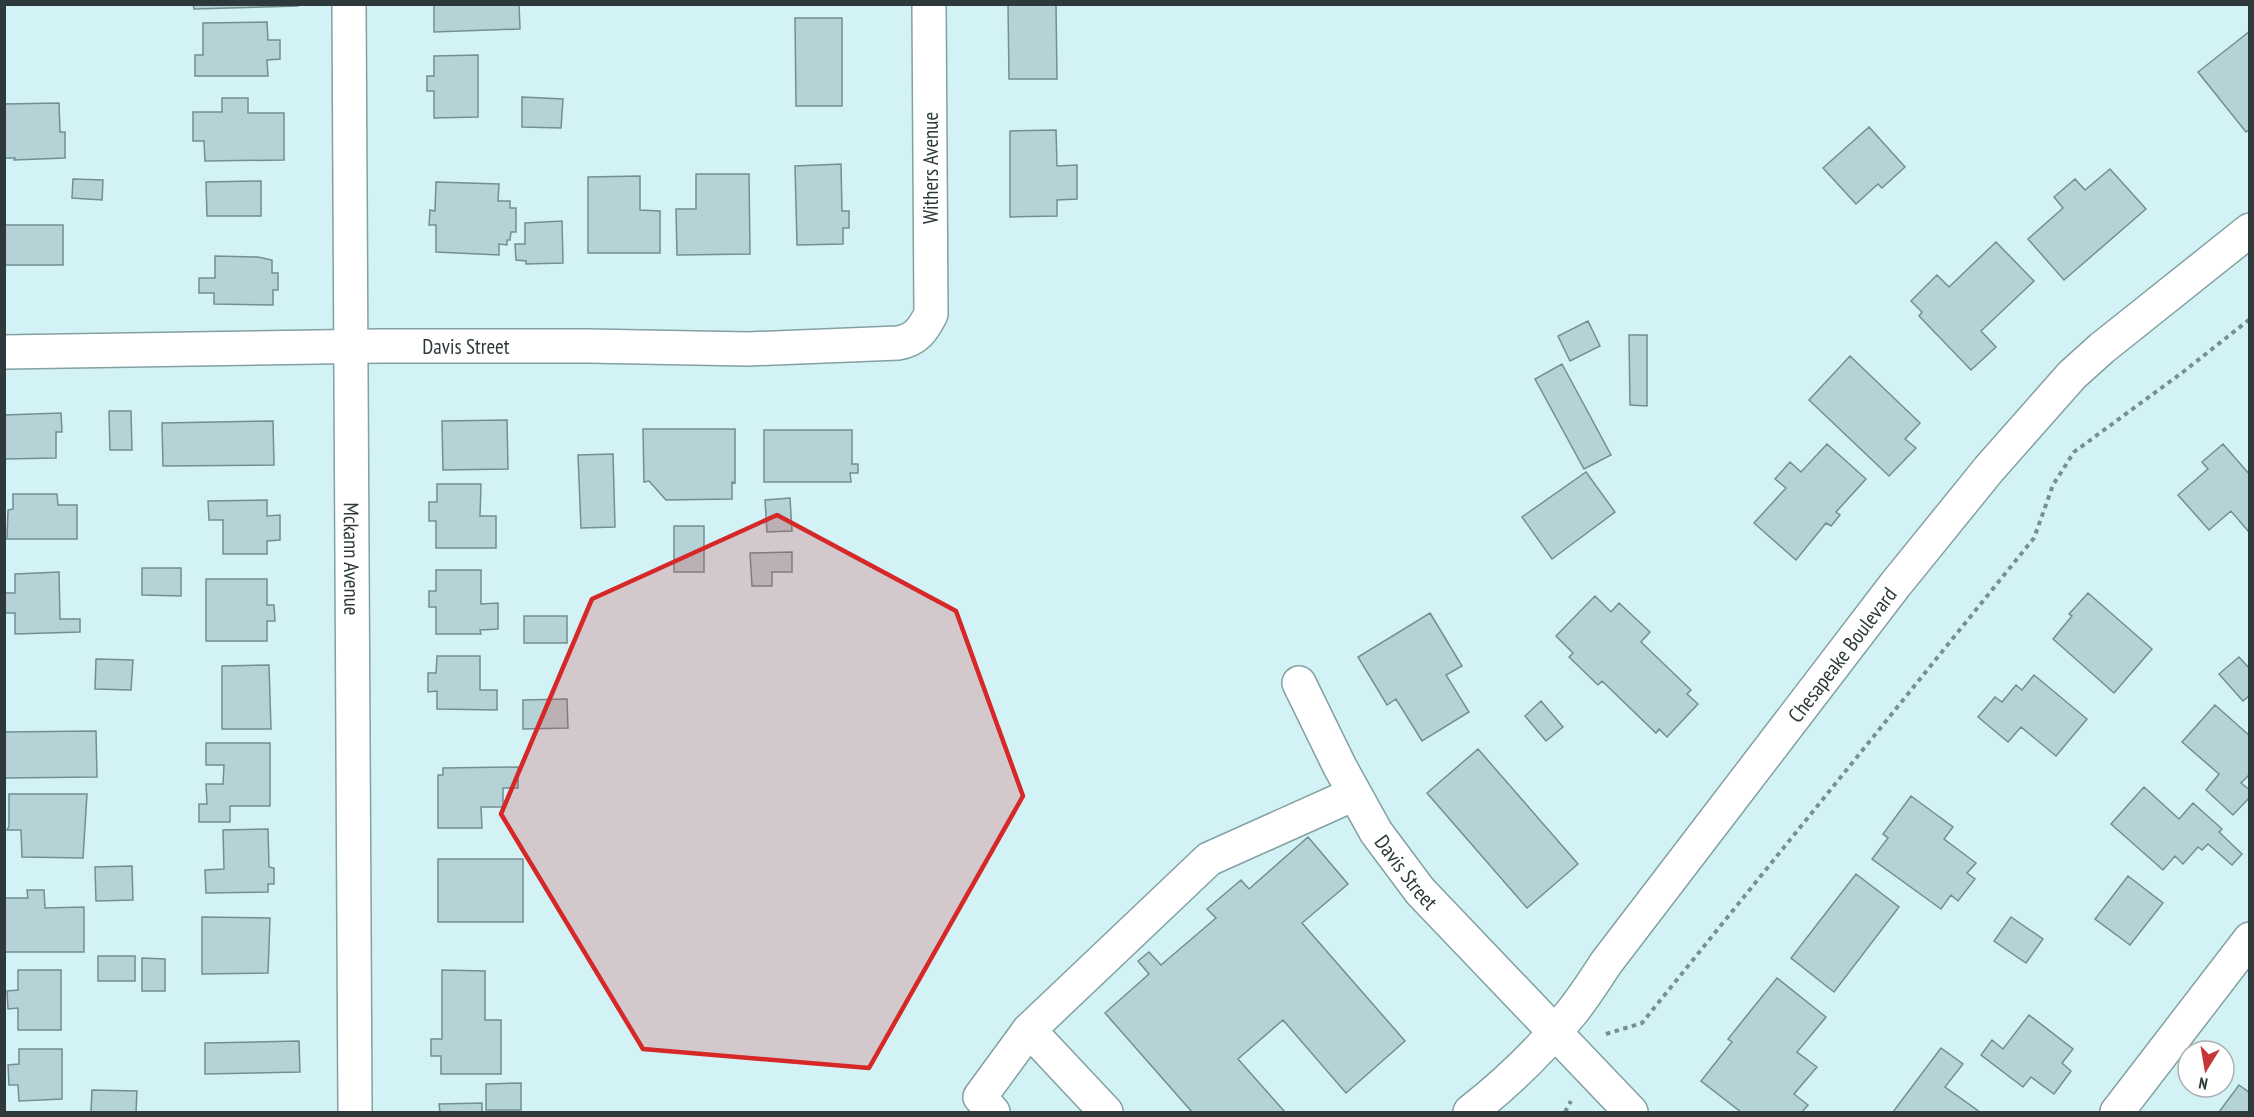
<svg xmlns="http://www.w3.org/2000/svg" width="2254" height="1117" viewBox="0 0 2254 1117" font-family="'PT Sans Narrow',sans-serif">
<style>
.building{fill:#b5d3d6;stroke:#728f91;stroke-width:1.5}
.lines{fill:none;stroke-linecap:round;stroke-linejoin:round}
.minor-casing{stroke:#83a0a3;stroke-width:36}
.path{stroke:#798e90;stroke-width:4;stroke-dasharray:4.5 4.5;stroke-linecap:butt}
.minor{stroke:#fff;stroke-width:33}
.marked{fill:#d62828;fill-opacity:0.2;stroke:#d62828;stroke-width:4.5;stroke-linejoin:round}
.labels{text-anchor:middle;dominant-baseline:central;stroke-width:4.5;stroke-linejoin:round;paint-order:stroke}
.street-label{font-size:21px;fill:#2d393b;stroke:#fff}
</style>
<rect width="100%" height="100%" fill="#d3f2f5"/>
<!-- building -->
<path class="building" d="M193,4h105v2l-104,3z
M429,4h90l1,25 -86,3v-27z
M1008,4h48l1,75h-48z
M795,18h47v88h-46z
M267,22l1,18h12v19l-13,1 1,16h-73v-21h8v-32z
M2250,31v98l-4,3 -48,-60z
M478,55v62l-44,1v-27h-7v-15h7v-20z
M522,97l41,2 -2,29 -39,-1z
M222,98h26v15h36v47l-79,1 -1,-20h-11v-29h29z
M59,103l1,29h5v26l-51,2 1,-2h-11v-54z
M1869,127l36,40 -23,21 -4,-4 -22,20 -33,-36z
M1056,130l1,36 20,-1v34l-20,1v16l-47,1v-86z
M841,164l1,47h7v17h-6v16l-46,1 -2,-79z
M2110,169l36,40 -82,71 -36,-41 35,-31 -9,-11 21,-18 10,11z
M696,174h53l1,80 -73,1 -1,-46h20z
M640,176v34l20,1v42h-72v-76z
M73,179l30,1 -1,20 -30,-2z
M261,181v35h-54l-1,-34z
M436,182l63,2 -1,17h12v7h6v24h-5l-1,8h-3v5l-8,-1v11l-63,-3v-27h-7l1,-15 5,1z
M562,221l1,42 -37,1v-3l-10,-1 -1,-16h10v-21z
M4,225h59v40h-59z
M1996,242l38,39 -53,50 15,16 -25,23 -52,-54 3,-4 -11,-11 26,-26 12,12z
M215,256l43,1 14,3v13h6v17h-5v15l-59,-1v-11h-15v-15h16z
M1588,321l12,25 -30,15 -12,-25z
M1629,335h18v71l-17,-1z
M1850,356l70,67 -15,16 11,9 -27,28 -80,-76z
M1562,364l49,91 -27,14 -49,-90z
M109,411h22l1,39h-22z
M61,413l1,19h-6v26l-52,1v-44z
M507,420l1,49 -65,1 -1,-49z
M273,421l1,44 -111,1 -1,-43z
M643,429h92v54l-3,-1v17l-66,1 -17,-19 -5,1z
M764,430h88v34h6v9h-8l1,9h-87z
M1827,444l39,35 -30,33 4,3 -9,11 -5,-3 -30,37 -42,-37 32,-35 -11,-9 15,-17 11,10z
M2223,444l27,31v54l-2,2 -17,-20 -22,19 -31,-35 30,-26 -6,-7z
M613,454l2,73 -34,1 -3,-73z
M1586,472l29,40 -63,47 -30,-42z
M437,484h44l-1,32h16v32h-60v-27h-7v-19h8z
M13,494h44l1,11h19v34h-70l1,-29 5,-1z
M790,498l2,33 -25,1 -2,-32z
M267,500v16l13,-1v25l-13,1v13h-44v-34h-14l-1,-19z
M674,526h30v46h-30z
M792,552v20h-20v14h-20l-2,-33z
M142,568h39v28l-39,-1z
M436,570h45v34l17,-1v26l-18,1 1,4h-45v-27h-7v-16h7z
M59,572l1,47h20v13l-65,2v-21h-11v-20h11v-19z
M206,579h61v26h7l1,16h-8v20h-61z
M2088,593l64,56 -38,44 -61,-54 19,-23 -3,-2z
M1595,596l16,16 8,-9 31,29 -9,10 50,48 -4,4 11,10 -31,33 -8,-8 -3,4 -54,-52 -4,4 -29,-28 4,-4 -17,-17z
M1430,613l32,53 -16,9 23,37 -47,29 -26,-42 -9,6 -29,-48z
M524,616h43v27h-43z
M437,656h43v34h17v20l-60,-1v-18l-9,1v-19h8z
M2239,657l11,12v26l-7,6 -24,-27z
M96,659l37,1 -2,30 -36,-1z
M269,665l2,64h-49v-63z
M2034,675l53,44 -31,37 -35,-29 -13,15 -30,-25 17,-20 7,5 14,-17 6,5z
M567,699l1,29 -45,1v-29z
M1541,701l22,26 -17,14 -21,-25z
M2215,705l35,31v38l-9,9 9,7v7l-17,18 -27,-25 13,-16 -37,-32z
M96,731l1,46 -93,1v-46z
M206,743h64v63h-40v16h-31v-18h8l-1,-20h17l1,-19h-18z
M1478,749l100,115 -51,44 -100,-115z
M518,767v21h-15v19h-22l1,21h-44v-53h5v-7z
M2144,787l35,32 14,-16 29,26 -3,3 23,22 -10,11 -24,-21 -6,6 -4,-3 -15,17 -8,-8 -12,14 -52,-46z
M9,794h78l-4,64 -61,-1 -1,-27h-14l2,-4z
M1911,796l42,31 -9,12 32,24 -9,10 8,6 -17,22 -7,-6 -10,14 -69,-50 16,-21 -5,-4z
M268,829l1,38 5,1v16h-6v8l-62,1 -1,-23 19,-1 -1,-39z
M1308,837l40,47 -46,39 103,118 -59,52 -63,-73 -45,39 47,53h-93l-87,-99 44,-39 -11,-13 11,-9 12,13 55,-47 -9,-9 34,-29 8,9z
M438,859h85v63h-85z
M132,866l1,34 -37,1 -1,-34z
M1856,874l43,33 -65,85 -43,-34z
M2128,876l35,27 -33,42 -35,-26z
M27,890h17l1,18 39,-1v45h-80v-54h24z
M202,917l68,1 -2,55 -66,1z
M2011,917l32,22 -17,24 -32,-22z
M98,956h37v25h-37z
M142,958l23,1v32h-23z
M18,970h43v60h-43v-22l-10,1 -1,-18 11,-1z
M442,970l43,1v49h16v54h-60v-18h-10v-17h11z
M1777,978l49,39 -29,35 20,15 -23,27 14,11 -6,7h-61l-40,-31 31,-39 -4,-3z
M2029,1015l44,34 -11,14 9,8 -17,23 -23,-17 -8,10 -42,-32 11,-15 11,9z
M299,1041l1,31 -95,2v-31z
M1941,1048l22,16 -18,23 35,25h-87z
M19,1049h43v50l-43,2 -1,-16h-9l-1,-20 11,-1z
M521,1083v27h-35v-26z
M2239,1085l11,8v19h-31z
M92,1090l45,1 -1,21h-45z
M482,1103v9h-42l-1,-8z"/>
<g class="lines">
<defs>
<g id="minor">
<path id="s1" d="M349,4l6,1108"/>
<path id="s2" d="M4,352l377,-6h207l160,3 150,-6c18,-3 25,-13 33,-29l-2,-310"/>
<path id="s3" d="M1299,683l41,84 36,65 44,59 211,221"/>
<path d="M1029,1030l77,82"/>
<path d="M993,1112l-13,-15 49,-67 180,-171 145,-65"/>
<path id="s4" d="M1470,1112c37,-29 72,-63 102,-100 12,-15 23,-32 34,-49l289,-378 94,-116 83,-94 30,-27 148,-118"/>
<path d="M2117,1112l133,-173"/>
</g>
</defs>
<!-- minor casing -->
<use href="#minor" class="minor-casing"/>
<!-- path -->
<path class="path" d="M1606,1034l36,-11 392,-485 19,-53 21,-33 109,-80 67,-53
M1565,1112l6,-11"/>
<!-- minor -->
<use href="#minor" class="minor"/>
</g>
<!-- marked area -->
<path class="marked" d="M777,515l179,96 67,185 -154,272 -226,-19 -142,-235 91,-215z"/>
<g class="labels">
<!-- street labels -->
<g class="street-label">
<text transform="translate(930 168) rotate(-90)">Withers Avenue</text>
<text stroke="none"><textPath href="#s2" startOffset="462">Davis Street</textPath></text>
<text stroke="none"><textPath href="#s1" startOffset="555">Mckann Avenue</textPath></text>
<text stroke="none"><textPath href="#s4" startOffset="591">Chesapeake Boulevard</textPath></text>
<text stroke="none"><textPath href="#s3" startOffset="218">Davis Street</textPath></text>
</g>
</g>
<!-- border -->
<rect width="2254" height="1117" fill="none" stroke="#2d393b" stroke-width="12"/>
<!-- north arrow -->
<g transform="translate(2206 1069) rotate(191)"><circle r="28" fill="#ffffff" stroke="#abb0b1" stroke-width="1.5"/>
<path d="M0-4.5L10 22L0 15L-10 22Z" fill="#c53639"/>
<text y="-9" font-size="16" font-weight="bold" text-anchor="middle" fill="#2d393b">N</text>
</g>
</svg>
